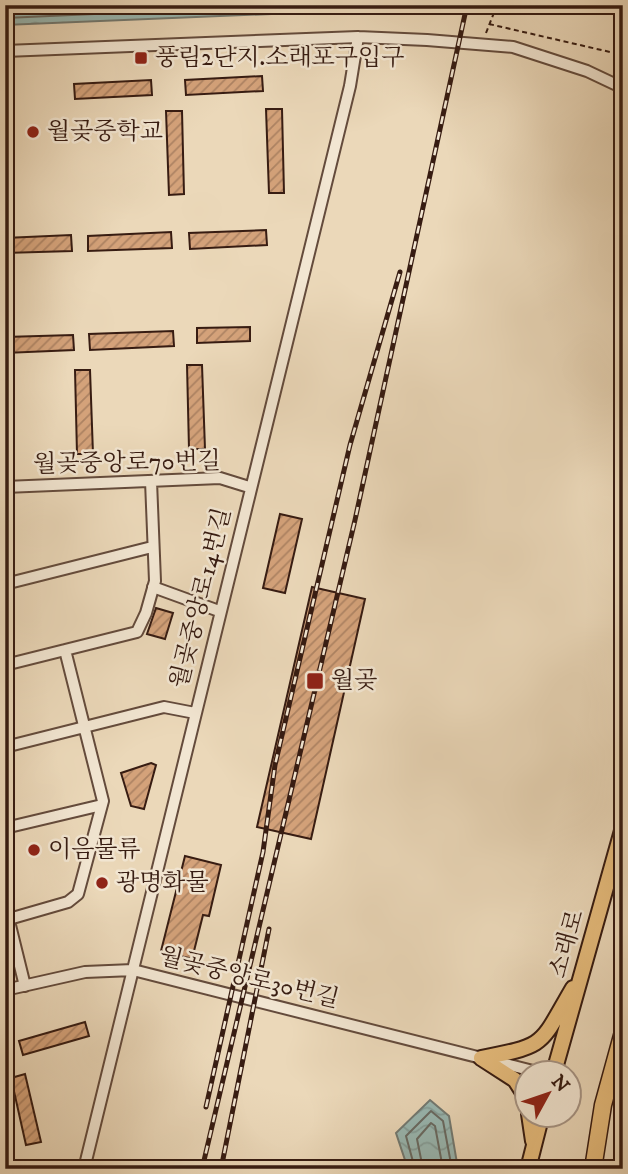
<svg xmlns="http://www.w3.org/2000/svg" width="628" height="1174" viewBox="0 0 628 1174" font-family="'IM FELL DW Pica','Noto Serif KR',serif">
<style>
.water{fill:url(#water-waves);stroke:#727a73;stroke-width:2}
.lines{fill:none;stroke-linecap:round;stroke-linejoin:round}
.shore{stroke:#686a63;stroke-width:2}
.building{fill:url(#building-hatch);stroke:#371c12;stroke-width:2}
.minor-casing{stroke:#644b3c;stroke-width:14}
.major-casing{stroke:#371c12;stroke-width:18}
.highway-casing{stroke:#371c12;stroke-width:19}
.path{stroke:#371c12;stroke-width:2;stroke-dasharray:5 3.5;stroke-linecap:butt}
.minor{stroke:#f2e6d2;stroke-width:10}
.major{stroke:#e6bc7c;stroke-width:14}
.highway{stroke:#e6bc7c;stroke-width:16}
.rail-casing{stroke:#371c12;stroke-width:5}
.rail{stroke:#f2e6d2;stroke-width:2.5;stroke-dasharray:8;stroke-linecap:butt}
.poi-dot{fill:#8f2418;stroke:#f2e6d2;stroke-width:2.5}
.labels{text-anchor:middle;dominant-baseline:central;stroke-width:5;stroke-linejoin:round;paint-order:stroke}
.poi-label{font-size:24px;fill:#371c12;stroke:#f2e6d2;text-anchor:start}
.street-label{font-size:24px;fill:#371c12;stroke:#f2e6d2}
</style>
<defs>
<pattern id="water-waves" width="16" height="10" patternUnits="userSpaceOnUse" patternTransform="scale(1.75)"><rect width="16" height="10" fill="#99b9b4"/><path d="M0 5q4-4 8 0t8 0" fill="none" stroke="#849e9a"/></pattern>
<pattern id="building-hatch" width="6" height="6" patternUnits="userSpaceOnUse" patternTransform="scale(1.75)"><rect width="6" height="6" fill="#d4a27a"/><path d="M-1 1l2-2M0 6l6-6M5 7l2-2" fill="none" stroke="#ad8363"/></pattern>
</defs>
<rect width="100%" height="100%" fill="#ebd8b9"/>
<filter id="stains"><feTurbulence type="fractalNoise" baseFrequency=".00286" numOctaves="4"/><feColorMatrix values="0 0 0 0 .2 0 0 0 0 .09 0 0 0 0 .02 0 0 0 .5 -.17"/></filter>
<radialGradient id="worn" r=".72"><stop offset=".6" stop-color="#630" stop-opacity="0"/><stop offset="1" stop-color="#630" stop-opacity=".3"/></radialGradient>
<!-- water -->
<path class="water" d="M5,5h481l-481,20z
M430,1100l19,16 9,53h-50l-12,-36z"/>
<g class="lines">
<!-- shore -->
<path class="shore" d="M5,9l84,-4
M5,18l292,-13
M415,1169l-9,-33 25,-25 12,10 9,48
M423,1169l-6,-30 14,-16 4,3 8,43"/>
</g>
<!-- building -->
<path class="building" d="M262,76l1,15 -77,4 -1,-15z
M151,80l1,15 -77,4 -1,-15z
M266,109h16l2,84h-15z
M166,111h16l2,83 -15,1z
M266,230l1,15 -77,4 -1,-16z
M171,232l1,16 -84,3v-15z
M71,235l1,16 -67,2v-15z
M250,327v14l-53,2v-15z
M173,331l1,15 -84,4 -1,-16z
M73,335l1,15 -69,3v-16z
M187,365h15l3,84h-16z
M75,370h15l3,84h-16z
M280,514l22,5 -17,74 -22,-5z
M312,587l53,12 -54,240 -54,-12z
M156,608l17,5 -8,26 -18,-5z
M151,763l5,2 -12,44 -13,-3 -10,-33z
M185,856l36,9 -12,51 -6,-1 -11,44 -31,-8z
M85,1022l4,14 -66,19 -4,-14z
M25,1074l16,68 -15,3 -15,-67z"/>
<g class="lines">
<defs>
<path id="minor" d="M5,51l353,-14 69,3 86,7 74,24 36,17
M5,487l215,-9 29,9
M5,584l147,-37
M153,587l66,24
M5,665l132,-33 9,-19 9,-32 -4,-100
M5,747l159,-40 31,6
M5,828l97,-23
M5,905l20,81
M9,919l59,-17 10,-8 25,-93 -38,-151
M5,990l80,-18 48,-2 404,102
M84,1169l266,-1083 8,-49"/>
<path id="major" d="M481,1058c67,-13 58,-12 92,-70
M481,1058l34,22 11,17
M554,1072l69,-245
M529,1114l4,27
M528,1169l14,-55"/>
<path id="highway" d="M593,1169l10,-64 20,-73
M622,1169l1,-2"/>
</defs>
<!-- minor casing -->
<use href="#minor" class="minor-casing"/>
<!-- major casing -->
<use href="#major" class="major-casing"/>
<!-- highway casing -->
<use href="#highway" class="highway-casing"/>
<!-- path -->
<path class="path" d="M489,24l134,31
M486,33l11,-28"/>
<!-- minor -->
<use href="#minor" class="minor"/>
<!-- major -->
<use href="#major" class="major"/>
<!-- highway -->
<use href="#highway" class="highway"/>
<defs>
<path id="rail" d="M206,1107l57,-255 12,-87 75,-320 50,-173
M202,1169l153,-649 112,-515
M221,1169l48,-240"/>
</defs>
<!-- rail casing -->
<use href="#rail" class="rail-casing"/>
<!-- rail -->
<use href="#rail" class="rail"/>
</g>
<!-- markers -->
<g class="poi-dot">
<rect x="134" y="51" width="14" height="14" rx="3.5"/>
<circle cx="33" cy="132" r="7"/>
<rect x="306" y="672" width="18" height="18" rx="3.5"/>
<circle cx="34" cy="850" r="7"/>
<circle cx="102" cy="883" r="7"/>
</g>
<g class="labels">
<!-- poi labels -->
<g class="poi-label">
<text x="155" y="58">풍림2단지.소래포구입구</text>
<text x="47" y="132">월곶중학교</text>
<text x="331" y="681">월곶</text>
<text x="48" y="850">이음물류</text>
<text x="116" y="883">광명화물</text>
</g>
<!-- street labels -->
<g class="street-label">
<text transform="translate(127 463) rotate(-1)">월곶중앙로70번길</text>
<text transform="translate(201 598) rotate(-76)">월곶중앙로14번길</text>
<text transform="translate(567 944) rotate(-74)">소래로</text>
<text transform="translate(249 978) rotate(14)">월곶중앙로30번길</text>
</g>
</g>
<!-- margin -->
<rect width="628" height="1174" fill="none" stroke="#ebd8b9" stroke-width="28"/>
<rect x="7" y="7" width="614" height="1160" fill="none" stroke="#371c12" stroke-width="3.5"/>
<rect x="14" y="14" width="600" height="1146" fill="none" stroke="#371c12" stroke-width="2"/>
<!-- north arrow -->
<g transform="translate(548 1094) rotate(50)"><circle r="33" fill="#f2e6d2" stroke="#a79585" stroke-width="2"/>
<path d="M0-5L12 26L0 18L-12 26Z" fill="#8f2418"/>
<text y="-10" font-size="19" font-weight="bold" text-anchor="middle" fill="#371c12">N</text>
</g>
<rect width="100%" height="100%" filter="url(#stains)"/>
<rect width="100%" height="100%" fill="url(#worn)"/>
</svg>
